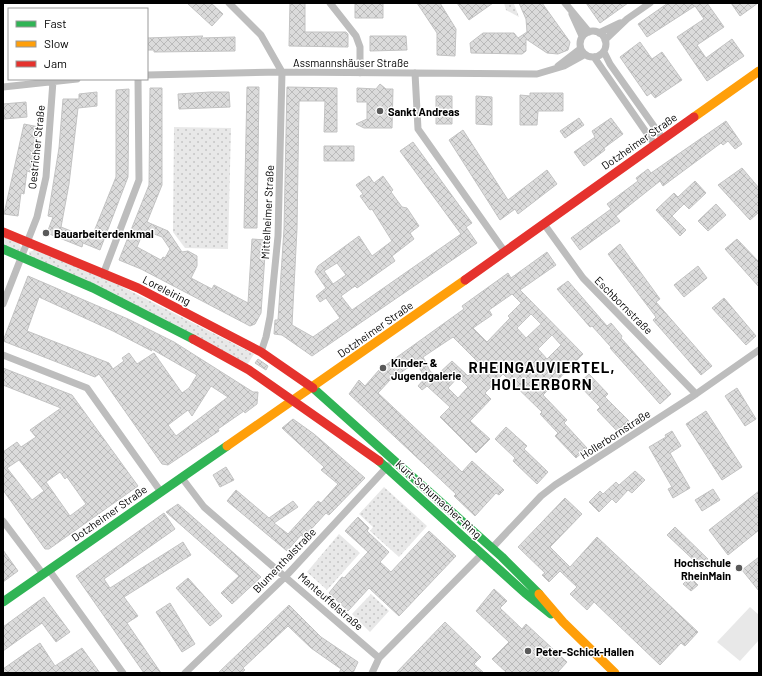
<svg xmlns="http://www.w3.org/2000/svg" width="762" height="676" viewBox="0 0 762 676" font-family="Barlow,sans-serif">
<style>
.park{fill:url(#park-dots)}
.pitch{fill:#e8e8e8}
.building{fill:url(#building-cross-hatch);stroke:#c3c3c3;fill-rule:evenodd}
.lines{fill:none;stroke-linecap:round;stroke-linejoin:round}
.street{stroke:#bdbdbd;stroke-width:7}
.fast{stroke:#30b455;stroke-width:9}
.slow{stroke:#ff9f0a;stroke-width:9}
.jam{stroke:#e5322d;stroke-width:9}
.poi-dot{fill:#595959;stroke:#fff;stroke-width:1.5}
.labels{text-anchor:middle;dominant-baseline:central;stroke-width:3;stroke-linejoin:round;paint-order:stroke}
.street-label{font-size:11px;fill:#000;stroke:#fff}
.poi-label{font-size:11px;font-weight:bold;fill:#000;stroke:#fff;text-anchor:start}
.district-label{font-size:15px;font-weight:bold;letter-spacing:1px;fill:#000;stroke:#fff}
</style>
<defs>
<pattern id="park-dots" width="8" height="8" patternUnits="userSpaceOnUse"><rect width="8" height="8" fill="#e8e8e8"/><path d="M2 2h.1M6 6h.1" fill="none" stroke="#c5c5c5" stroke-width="1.8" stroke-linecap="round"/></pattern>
<pattern id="building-cross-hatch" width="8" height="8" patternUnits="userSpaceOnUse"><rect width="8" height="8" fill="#dbdbdb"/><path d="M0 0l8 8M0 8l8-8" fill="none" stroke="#bababa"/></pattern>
</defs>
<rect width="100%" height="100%" fill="#fff"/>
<!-- park -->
<path class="park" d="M504,3l10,1 5,13 -13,-7z
M174,127l57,1 -3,121 -43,-1 -12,-16z
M3,237l16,6 3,6 -5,3 -14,-5z
M35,250l68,27 151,77 -7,11 -217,-108 -1,-5z
M384,487l43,39 -28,31 -29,-26 3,-4 -14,-13z
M339,534l21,19 -33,37 -20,-18z
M371,594l18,17 -19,21 -18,-18z"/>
<!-- pitch -->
<path class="pitch" d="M750,607l9,8v25l-19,21 -23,-19z"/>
<!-- building -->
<path class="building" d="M187,3h24l12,11 -11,12z
M290,3h15v29h41l2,2v13l-59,-1z
M355,3h28v15h-28z
M417,3h23l16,26 -1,27 -18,-1v-22z
M457,3h36l-24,17z
M519,3h23l28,39 -2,8 -10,4 -11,-1 -21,-14v12l-4,3 -51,-1 -1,-10 13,-10h31l4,5 9,-6 -1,-13z
M586,3h42l-28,20z
M668,3h39l17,24 -27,18 9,13 26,-19 12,17 -37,25 -30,-44 27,-18 -9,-13 -48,31 -9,-13z
M731,3h27l-18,13z
M203,36l-2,2 34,-1v14l-81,1v-2h-7v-12z
M370,36h36l1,14 -37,1z
M640,42l12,17 10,-7 20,28 -27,18 -4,-5 -4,3 -27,-39z
M380,84l6,5h7l-1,39h-28l-8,-4 11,-5v-17h-10v-14l19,1z
M247,87h12l-2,141h-13z
M287,87l50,1v44h-13l1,-31h-26l-2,128 -5,96 21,12 27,-19 -14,-20 -6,4 -4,-6 10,-8 -11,-16 3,-6 41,-30 13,20 20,-15 -20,-32 -2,1 -10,-14 3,-2 -7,-9 13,-9 5,7 9,-7 10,14 -2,2 11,15 5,1 12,18 -9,7 4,6 -22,17 3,5 -38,27 -2,-2 -14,10 11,14 109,-76 -61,-83 13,-9 59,81 -6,4 11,16 -165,113 -30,-21 -8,-1 1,-14h3l6,-91zM337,263l9,12 -13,9 -9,-13z
M150,88h12v97l-15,37 21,9 14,21 6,-1 9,5v10l-6,12 21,11 2,-4 34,18 4,-64 14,1 -5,73 -6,11 -5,2 -109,-57 -22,-9 30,-75zM144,230l18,7 8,12 -5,9 -2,-1 -2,3 -24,-13z
M129,89l-1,88 -28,73 -17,-7 -1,4 -35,-14 6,-16 -5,-1 11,-68 4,-49h16v-5l18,-2v14l-19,2 -9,76 -8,43 30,12 25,-62v-87z
M210,92h19l1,15 -51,2 -1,-15z
M530,93h33v18h-25l-1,14h-17v-30l10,1z
M436,96h16v28h-16z
M476,96l16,1v28l-16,-1z
M26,102l1,15 -23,2 -1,-15z
M579,118l5,7 -19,13 -5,-7z
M611,118l12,16 -19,14 1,2 -21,16 -10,-14 21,-15 -3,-6z
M726,121l16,23 -7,5 -7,-8 -5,4 -2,-2 -58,43 -3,-5 -44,35 4,5 -40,29 -9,-12 40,-29 -4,-5 31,-23 -2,-3 12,-9 3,4z
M24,124l15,3 -9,45 -3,-1 -3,23 -3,-1 -3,23 -14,-2z
M463,130l45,70 39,-30 10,14 -39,30 -3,-5 -15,11 -51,-80z
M324,146h30v15h-30z
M742,168l17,20v24l-9,8 -32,-35z
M695,181l11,12 -17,16 -5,-5 -12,12 14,14 -6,6 -24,-26 18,-17 4,4z
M716,204l10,11 -18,16 -10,-10z
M737,239l22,23v25l-34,-38z
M620,244l40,55 -4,3 56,64 -11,9 -48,-55 3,-3 -48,-63z
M547,252l9,13 -36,25 63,64 -40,41 24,25 -3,3 23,25 -11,10 -21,-22 3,-3 -18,-19 2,-2 -39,-38 -18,19 6,6 -21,22 20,18 -14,14 -36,-36 10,-10 -23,-21 -5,4 -4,-4 7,-8 -9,-16 -26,18 -12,13 84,79 10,-11 32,29 -5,5 -3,-2 -21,23 -21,-20 2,-2 -107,-100 10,-14 6,6 14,-16 85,-61 -2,-3 46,-33 3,5zM512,294l9,9 -13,13 2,2 -23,24 -14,-14 19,-13 -3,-5zM531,314l10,10 -15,14 -9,-10zM552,335l9,10 -14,14 -9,-10zM453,337l27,27 -12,12 -16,-15 -16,15 -6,-5 -7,-14zM458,377l10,10 -10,11 -10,-10z
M698,266l9,12 -23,19 -10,-12z
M28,276l100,43 46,23 79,50h5l-1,12 -12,9 -1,-2 -26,18 1,2 -51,34 -6,-1 -63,-90 -4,3 -92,-36zM39,297l74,34 39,20 -2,-3 47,27 -8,13 -7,5 -28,-40 -17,11 -8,-11 -7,5 2,3 -11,8 -4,-6 -82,-32zM211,386l17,11 -52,39 -8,-11 20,-15 4,6z
M568,281l39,45 4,-3 11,13 -1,2 50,56 -11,10 -50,-56 1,-1 -19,-21 -2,1 -33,-38z
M724,298l32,38 -10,9 -34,-37z
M258,359l10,7 -2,4 -11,-7z
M3,368l69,27 66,91 -89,63h-4l-42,-59v-38l14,-10 4,5 15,-10 -6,-7 31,-22 -58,-23zM19,460l25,31 -12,9 -25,-32zM60,472l5,7 2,-2 19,27 -16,12 -24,-34z
M589,374l19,20 -3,3 24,24 -11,11 -21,-22 3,-3 -22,-23z
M737,388l19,31 -11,7 -20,-30z
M706,411l36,56 -20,13 -36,-56z
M293,419l21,15 51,44 -36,37 -3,-2 -22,24 -3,-2 -14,16 -60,-50 9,-11 33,28 24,-17 5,6 -24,16 14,11 30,-33 3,2 17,-19 -17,-14 3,-3 -42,-39z
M506,427l21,19 -3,3 24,23 -11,12 -24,-23 2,-3 -20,-19z
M672,431l9,15 -11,7 20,35 -17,10 -5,-9 4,-2 -23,-40 17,-10 -1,-2z
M226,467l8,13 -14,7 -7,-12z
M635,471l10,9 -13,13 -4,-3 -12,13 -4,-4 -13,13 -10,-10 11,-11 3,3 13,-12 3,3z
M713,489l7,11 -18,11 -7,-11z
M759,491v39l-31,25 -19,-25z
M565,498l17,16 -32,33 20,20 27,-30 101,95 -13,14 -4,-3 -21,22 -66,-63 -7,8 -17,-16 7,-7 -17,-16 -11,11 -7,-7 3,-2 -27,-26z
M178,504l83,73 -29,27 -11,-11 18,-17 -73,-64z
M164,513l11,16 -71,50 6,9 73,-46 8,13 -67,42 14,19 -11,7 34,50h-17l-68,-97z
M358,517l11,11 -2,3 22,21 -9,10 11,10 38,-41 27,25 -57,60 -30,-28 -21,23 -19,-18 13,-16 2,1 24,-26 -23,-21z
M675,527l33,32 -7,8 -34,-32z
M3,550l15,21 -15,11z
M759,557v34l-17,-21z
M690,577l8,8 -7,6 -8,-7z
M188,578l34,38 -12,10 -34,-38z
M494,589l13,12 -7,7 22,21 4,-5 41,38 -10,11h-50l-15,-14 17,-17 -33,-31z
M44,597l26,35 -14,10 -14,-19 -39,28v-24z
M170,603l25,41 -13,8 -26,-40z
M289,605l32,32 37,25 -5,11h-14l2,-4 -30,-21 -23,-22 -45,42 2,2 -4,3h-23z
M445,622l36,35 -7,7 10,9h-88z
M40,643l15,23 27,-18 18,25h-97v-4z"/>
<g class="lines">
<!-- street -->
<path class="street" d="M229,3l32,32 21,37 -4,164 -8,81 -4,20 -5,15
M330,3l26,33 4,11v26
M565,3l24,29
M572,14l10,22
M580 44a13 13 0 1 1 26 0a13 13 0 1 1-26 0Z
M599,33l21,-10
M605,40l22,-21 23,-16
M604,52l6,12 53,75
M594,57l61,88
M558,66l22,-17
M415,73l3,56 87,123
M147,75l135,-3 255,2 27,-8 20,-11
M3,87l74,-8
M544,224l39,54 113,116
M104,272l35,-92 -1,-101
M3,304l34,-87 9,-40 7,-96
M3,355l84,33 74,104
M182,478l22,29 175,151
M3,521l40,53
M492,548l49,-52 14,-11 141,-91 63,-44
M49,570l74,103
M185,673l101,-97 102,-110
M372,673l7,-15 103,-104"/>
<!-- fast -->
<path class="fast" d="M3,249l90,39 100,51
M313,388l189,169 37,37
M379,461l146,132 26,21
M3,602l224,-156"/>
<!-- slow -->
<path class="slow" d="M694,117l65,-46
M227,446l238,-166
M539,594l24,28 52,51"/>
<!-- jam -->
<path class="jam" d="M3,232l135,56 123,64 52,36
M465,280l229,-163
M193,339l56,31 130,91"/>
</g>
<!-- markers -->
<g class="poi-dot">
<circle cx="380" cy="111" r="4"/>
<circle cx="46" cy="233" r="4"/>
<circle cx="383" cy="368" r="4"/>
<circle cx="739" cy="568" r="4"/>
<circle cx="528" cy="651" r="4"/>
</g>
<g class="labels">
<!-- street labels -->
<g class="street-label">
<text x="351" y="62">Assmannshäuser Straße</text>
<text transform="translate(639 141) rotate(-35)">Dotzheimer Straße</text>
<text transform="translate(36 147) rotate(-84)">Oestricher Straße</text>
<text transform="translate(267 212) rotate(-87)">Mittelheimer Straße</text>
<text transform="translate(167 290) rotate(27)">Loreleiring</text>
<text transform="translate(624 305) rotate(45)">Eschbornstraße</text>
<text transform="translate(375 329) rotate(-35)">Dotzheimer Straße</text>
<text transform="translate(615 434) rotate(-33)">Hollerbornstraße</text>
<text transform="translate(439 499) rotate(42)">Kurt-Schumacher-Ring</text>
<text transform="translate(109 513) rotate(-35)">Dotzheimer Straße</text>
<text transform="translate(284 560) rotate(-46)">Blumenthalstraße</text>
<text transform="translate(331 601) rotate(41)">Manteuffelstraße</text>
</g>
<!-- poi labels -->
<g class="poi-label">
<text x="388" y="111">Sankt Andreas</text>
<text x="54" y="233">Bauarbeiterdenkmal</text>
<text x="391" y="362">Kinder- &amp;<tspan x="391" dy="13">Jugendgalerie</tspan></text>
<text x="731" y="562" text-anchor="end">Hochschule<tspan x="731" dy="13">RheinMain</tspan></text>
<text x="536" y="651">Peter-Schick-Hallen</text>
</g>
<!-- district labels -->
<g class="district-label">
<text x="542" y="367">RHEINGAUVIERTEL,<tspan x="542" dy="17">HOLLERBORN</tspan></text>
</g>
</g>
<!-- border -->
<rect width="762" height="676" fill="none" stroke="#000000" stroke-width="8"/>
<!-- legend -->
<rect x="8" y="8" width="140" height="72" fill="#ffffff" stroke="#999999"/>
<rect x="16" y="21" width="20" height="6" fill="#30b455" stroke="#999999"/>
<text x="44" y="28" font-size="12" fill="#000000">Fast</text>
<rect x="16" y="41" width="20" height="6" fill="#ff9f0a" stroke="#999999"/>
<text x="44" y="48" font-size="12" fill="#000000">Slow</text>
<rect x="16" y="61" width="20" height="6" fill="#e5322d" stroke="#999999"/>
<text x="44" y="68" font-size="12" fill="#000000">Jam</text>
</svg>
